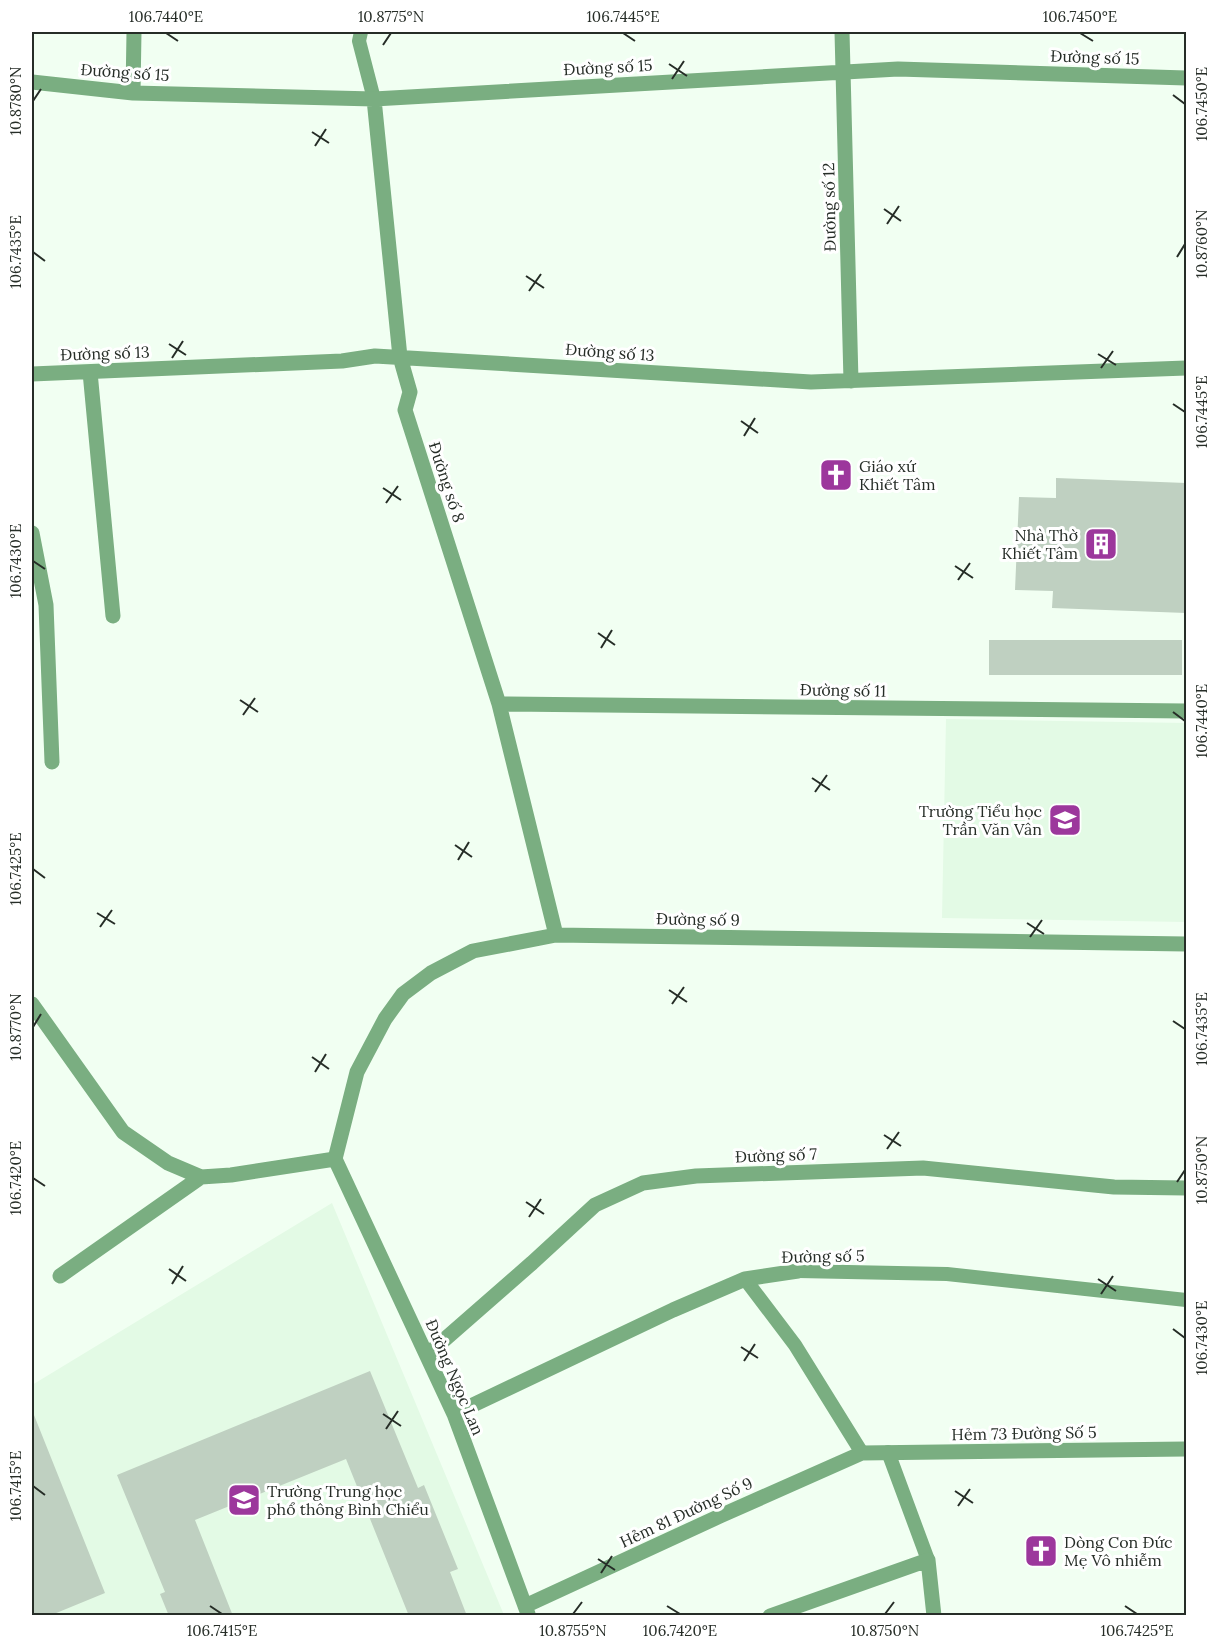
<svg xmlns="http://www.w3.org/2000/svg" width="1218" height="1647" viewBox="0 0 1218 1647" font-family="Lora,serif">
<style>
.built{fill:#e3fae5}
.building{fill:#bfd0c1}
.lines{fill:none;stroke-linecap:round;stroke-linejoin:round}
.service{stroke:#7aae81;stroke-width:14}
.minor{stroke:#7aae81;stroke-width:15}
.ticks{fill:none;stroke:#262d27;stroke-width:2}
.labels{text-anchor:middle;dominant-baseline:central;stroke-width:6;stroke-linejoin:round;paint-order:stroke}
.street-label{font-size:16px;fill:#262d27;stroke:#fff}
.poi-label{font-size:16px;fill:#262d27;stroke:#fff;text-anchor:start}
.neatline{fill:none;stroke:#262d27;stroke-width:2}
.ticks-label{font-size:15px;text-anchor:middle;fill:#262d27}
</style>
<rect width="100%" height="100%" fill="#f1fff2"/>
<!-- built -->
<path class="built" d="M946,719l240,4v199l-244,-4z
M332,1203l172,412 -472,1v-231z"/>
<!-- building -->
<path class="building" d="M1056,478l130,5v130l-134,-5 1,-17 -38,-1 4,-93 37,1z
M989,640h193v35h-193z
M370,1371l48,117 6,-3 34,84 -8,3 17,44h-58l-63,-157 -151,61 38,96h-64l-9,-22 5,-2 -48,-117z
M32,1410l73,183 -56,23h-17z"/>
<g class="lines">
<!-- service -->
<path class="service" d="M361,32l-2,9 15,58
M798,1271l149,3 239,26
M745,1279l50,66 67,108
M888,1452l40,108"/>
<!-- minor -->
<path class="minor" d="M842,32l9,349
M32,82l101,11 241,6 524,-30 288,9
M133,93l1,-61
M374,99l26,258 10,35 -5,18 94,294 57,231
M90,372l23,244
M32,374l310,-13 33,-5 436,26 375,-14
M32,533l14,72 6,157
M499,704l687,7
M32,1004l91,128 45,31 33,14 30,-2 104,-16
M335,1159l22,-87 28,-53 18,-25 28,-21 42,-22 83,-16 630,9
M335,1159l119,255 74,200
M60,1276l141,-99
M428,1354l104,-91 63,-58 48,-22 53,-7 227,-8 191,19 72,1
M454,1414l219,-104 72,-31 53,-8
M525,1606l195,-90 142,-63 324,-4
M770,1616l158,-56 6,56"/>
</g>
<!-- ticks -->
<path class="ticks" d="M166,33l12,8M623,33l12,8M1080,33l13,8M383,45l8,-12M669,64l18,12M672,79l12,-18M1173,95l12,9M33,101l8,-12M312,132l17,11M315,146l11,-17M884,209l17,12M887,224l12,-18M33,252l12,9M1177,257l8,-13M526,276l18,12M529,291l12,-17M169,344l17,11M1098,354l18,11M172,358l11,-17M1101,368l12,-17M1173,404l12,8M741,421l17,12M744,436l11,-18M383,488l18,12M386,503l12,-17M33,561l12,8M955,566l18,12M958,580l12,-17M598,633l17,12M601,648l11,-18M240,700l18,12M1173,712l12,9M243,715l12,-17M812,778l18,12M815,792l12,-17M455,845l17,12M458,860l11,-18M33,869l12,9M97,913l18,11M1027,923l17,11M100,927l12,-17M1030,937l12,-17M669,990l18,12M672,1004l12,-17M1173,1021l12,8M33,1027l8,-13M312,1057l17,12M315,1072l11,-18M884,1135l17,11M887,1149l12,-17M33,1178l12,8M1177,1182l8,-12M526,1202l18,12M529,1217l12,-18M169,1269l17,12M1098,1279l18,12M172,1284l11,-18M1101,1294l12,-18M1173,1329l12,9M741,1347l17,11M744,1361l11,-17M383,1414l18,12M386,1429l12,-18M33,1486l12,9M955,1491l18,12M958,1506l12,-17M598,1559l17,11M601,1573l11,-17M210,1606l12,8M667,1606l13,8M1125,1606l12,8M573,1614l9,-12M885,1614l9,-12"/>
<!-- icons -->
<defs>
<symbol id="church-square" viewBox="-11 -11 22 22"><rect x="-9" y="-9" width="18" height="18" rx="4" fill="#9c379c" stroke="#fff"/><path d="M-1.2-6h2.4v3.5h3.3v2.4h-3.3V6h-2.4V-.1h-3.3v-2.4h3.3Z" fill="#fff"/></symbol>
<symbol id="building-square" viewBox="-11 -11 22 22"><rect x="-9" y="-9" width="18" height="18" rx="4" fill="#9c379c" stroke="#fff"/><path d="M-4-6H4V6H1V3H-1V6H-4ZM-2.5-4.3h1.7v1.8h-1.7ZM.8-4.3h1.7v1.8H.8ZM-2.5-1h1.7V.8h-1.7ZM.8-1h1.7V.8H.8Z" fill="#fff"/></symbol>
<symbol id="school-square" viewBox="-11 -11 22 22"><rect x="-9" y="-9" width="18" height="18" rx="4" fill="#9c379c" stroke="#fff"/><path d="M0-5L7-2L0 1L-7-2ZM-4 1L0 2.5L4 1V4Q0 6-4 4Z" fill="#fff"/></symbol>
</defs>
<g fill-rule="evenodd">
<use href="#church-square" x="817" y="456" width="38" height="38"/>
<use href="#building-square" x="1082" y="525" width="38" height="38"/>
<use href="#school-square" x="1046" y="801" width="38" height="38"/>
<use href="#school-square" x="225" y="1481" width="38" height="38"/>
<use href="#church-square" x="1022" y="1532" width="38" height="38"/>
</g>
<g class="labels">
<!-- street labels -->
<g class="street-label">
<text transform="translate(1095 57) rotate(2)">Đường số 15</text>
<text transform="translate(608 67) rotate(-3)">Đường số 15</text>
<text transform="translate(125 72) rotate(4)">Đường số 15</text>
<text transform="translate(829 207) rotate(-91)">Đường số 12</text>
<text transform="translate(610 352) rotate(4)">Đường số 13</text>
<text transform="translate(105 353) rotate(-2)">Đường số 13</text>
<text transform="translate(447 482) rotate(72)">Đường số 8</text>
<text transform="translate(843 690) rotate(1)">Đường số 11</text>
<text transform="translate(698 919) rotate(1)">Đường số 9</text>
<text transform="translate(776 1155) rotate(-2)">Đường số 7</text>
<text transform="translate(823 1256) rotate(-1)">Đường số 5</text>
<text transform="translate(455 1377) rotate(67)">Đường Ngọc Lan</text>
<text transform="translate(1024 1433) rotate(-1)">Hẻm 73 Đường Số 5</text>
<text transform="translate(686 1512) rotate(-25)">Hẻm 81 Đường Số 9</text>
</g>
<!-- poi labels -->
<g class="poi-label">
<text x="859" y="466">Giáo xứ<tspan x="859" dy="18">Khiết Tâm</tspan></text>
<text x="1078" y="535" text-anchor="end">Nhà Thờ<tspan x="1078" dy="18">Khiết Tâm</tspan></text>
<text x="1042" y="811" text-anchor="end">Trường Tiểu học<tspan x="1042" dy="18">Trần Văn Vân</tspan></text>
<text x="267" y="1491">Trường Trung học<tspan x="267" dy="18">phổ thông Bình Chiểu</tspan></text>
<text x="1064" y="1542">Dòng Con Đức<tspan x="1064" dy="18">Mẹ Vô nhiễm</tspan></text>
</g>
</g>
<!-- border -->
<rect width="1218" height="1647" fill="none" stroke="#ffffff" stroke-width="66"/>
<rect x="33" y="33" width="1152" height="1581" class="neatline"/>
<g class="ticks-label">
<text x="166" y="22">106.7440°E</text>
<text x="391" y="22">10.8775°N</text>
<text x="623" y="22">106.7445°E</text>
<text x="1080" y="22">106.7450°E</text>
<text transform="translate(16 101) rotate(-90)" y="5">10.8780°N</text>
<text transform="translate(1202 104) rotate(-90)" y="5">106.7450°E</text>
<text transform="translate(1202 244) rotate(-90)" y="5">10.8760°N</text>
<text transform="translate(16 252) rotate(-90)" y="5">106.7435°E</text>
<text transform="translate(1202 412) rotate(-90)" y="5">106.7445°E</text>
<text transform="translate(16 561) rotate(-90)" y="5">106.7430°E</text>
<text transform="translate(1202 721) rotate(-90)" y="5">106.7440°E</text>
<text transform="translate(16 869) rotate(-90)" y="5">106.7425°E</text>
<text transform="translate(16 1027) rotate(-90)" y="5">10.8770°N</text>
<text transform="translate(1202 1029) rotate(-90)" y="5">106.7435°E</text>
<text transform="translate(1202 1170) rotate(-90)" y="5">10.8750°N</text>
<text transform="translate(16 1178) rotate(-90)" y="5">106.7420°E</text>
<text transform="translate(1202 1338) rotate(-90)" y="5">106.7430°E</text>
<text transform="translate(16 1486) rotate(-90)" y="5">106.7415°E</text>
<text x="222" y="1636">106.7415°E</text>
<text x="573" y="1636">10.8755°N</text>
<text x="680" y="1636">106.7420°E</text>
<text x="885" y="1636">10.8750°N</text>
<text x="1137" y="1636">106.7425°E</text>
</g>
</svg>
